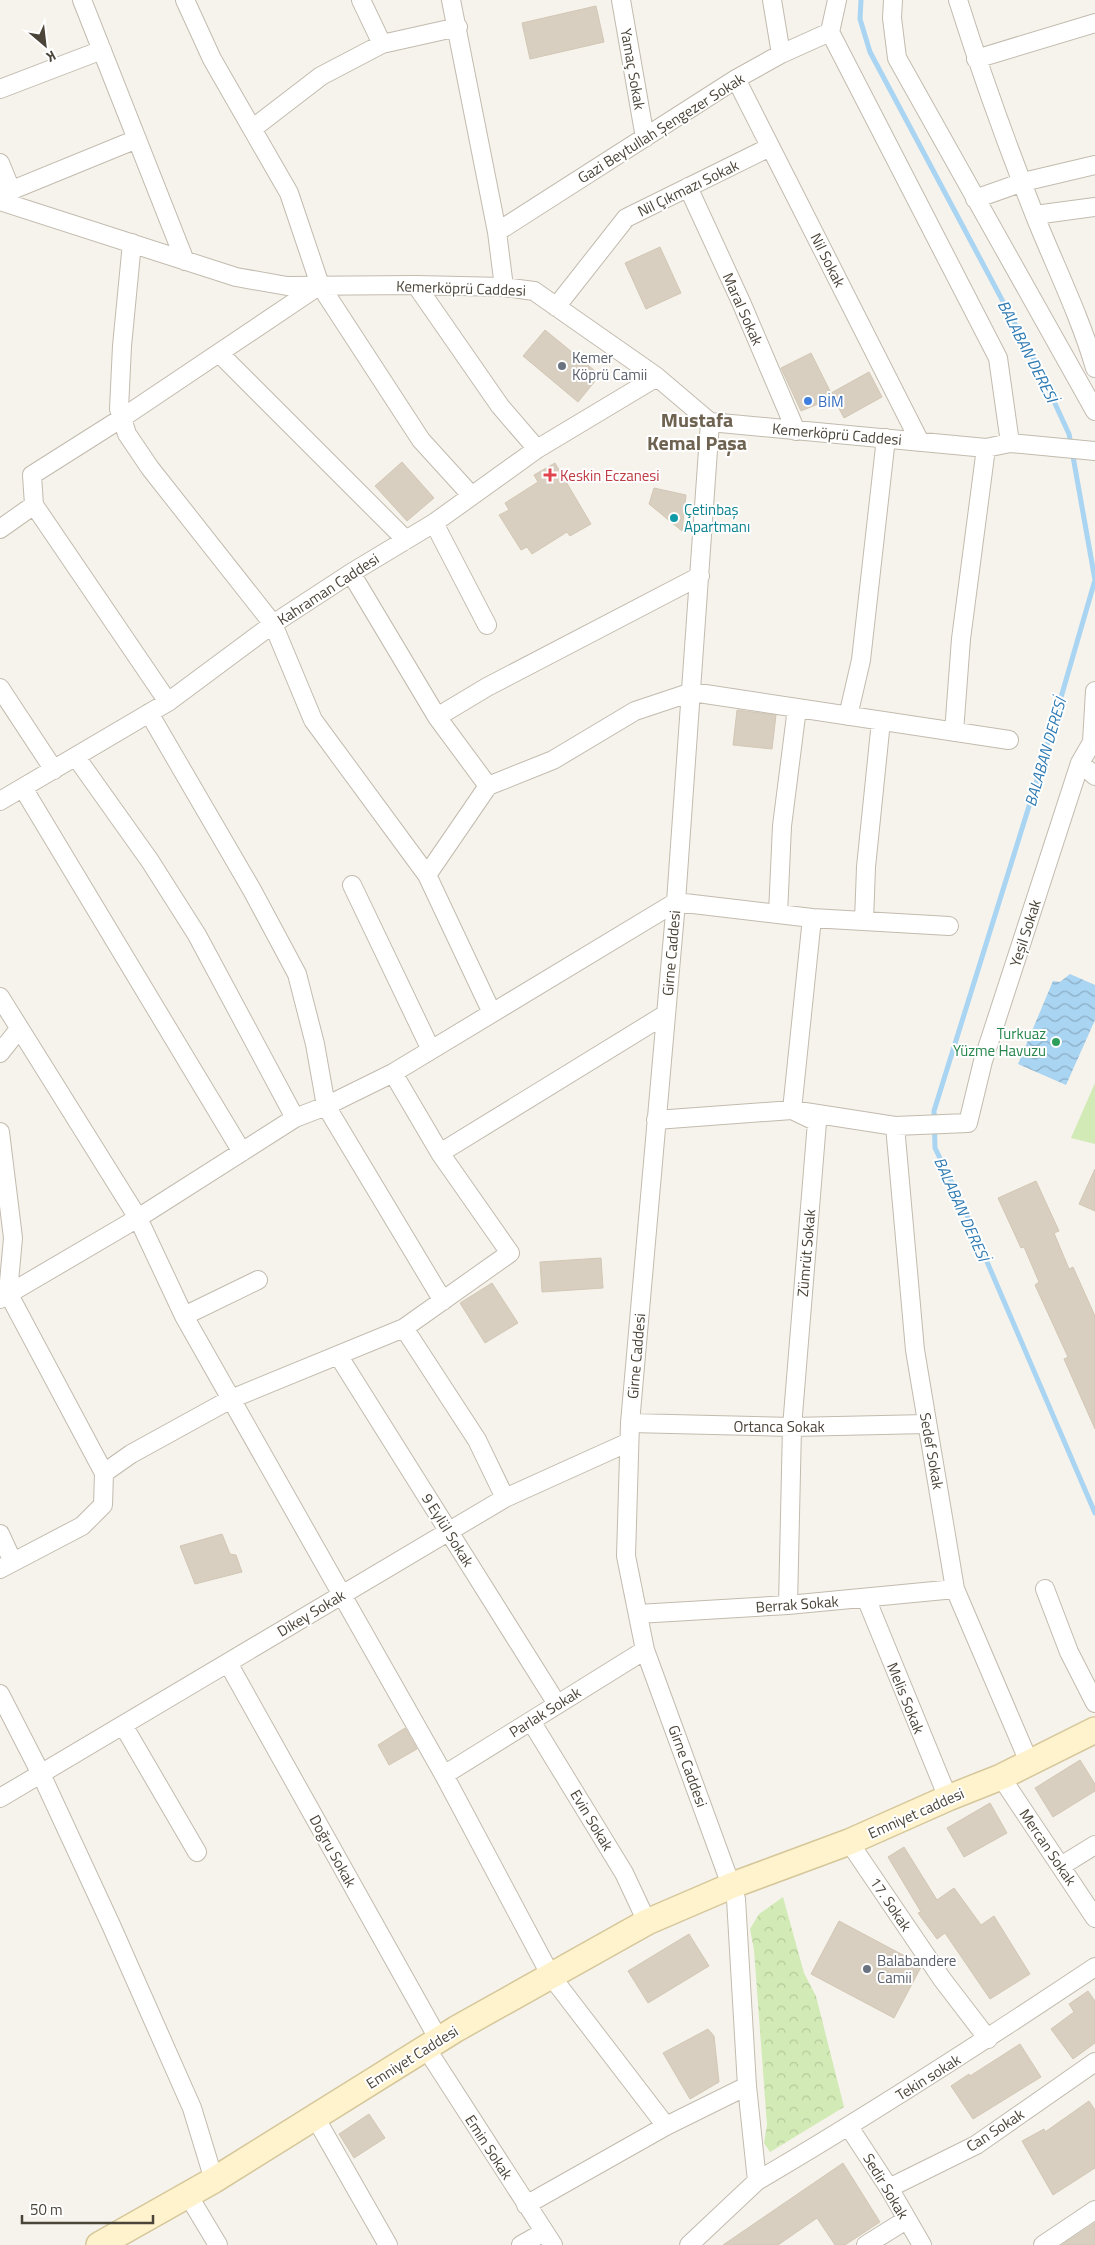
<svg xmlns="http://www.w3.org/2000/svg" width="1095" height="2245" viewBox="0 0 1095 2245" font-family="'Titillium Web',sans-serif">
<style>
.park{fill:url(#park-crowns)}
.garden{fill:#d2eab5}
.water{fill:url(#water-waves)}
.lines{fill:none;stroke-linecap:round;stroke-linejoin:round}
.stream{stroke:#a9d4f2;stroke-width:5}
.building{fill:#d8cfc1;stroke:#d3c7b4}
.street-casing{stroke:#c2bbae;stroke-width:20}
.secondary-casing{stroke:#d6c79b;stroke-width:28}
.street{stroke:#fff;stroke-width:18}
.secondary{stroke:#fff3cd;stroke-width:25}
.worship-dot{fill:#6b7280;stroke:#fff;stroke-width:2}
.shop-dot{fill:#3f7fe0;stroke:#fff;stroke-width:2}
.health-dot{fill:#e0444e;stroke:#fff;stroke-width:2}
.culture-dot{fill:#0f9aa8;stroke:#fff;stroke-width:2}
.leisure-dot{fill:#2e9e5b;stroke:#fff;stroke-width:2}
.labels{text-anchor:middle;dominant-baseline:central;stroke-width:4;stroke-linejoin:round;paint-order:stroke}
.street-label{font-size:15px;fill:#4b4439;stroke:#fff}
.worship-label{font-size:15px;fill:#5b616d;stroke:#fff;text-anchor:start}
.shop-label{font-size:15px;fill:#366cbe;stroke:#fff;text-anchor:start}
.health-label{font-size:15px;fill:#be3a42;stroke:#fff;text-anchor:start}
.culture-label{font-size:15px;fill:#0d838f;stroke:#fff;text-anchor:start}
.leisure-label{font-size:15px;fill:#27864d;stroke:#fff;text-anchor:end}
.water-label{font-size:16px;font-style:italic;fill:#2e7ab2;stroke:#fff}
.district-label{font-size:20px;font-weight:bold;fill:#6e6250;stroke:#fff}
</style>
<defs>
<pattern id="park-crowns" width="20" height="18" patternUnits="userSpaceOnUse" patternTransform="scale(1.25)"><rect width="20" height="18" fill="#d2eab5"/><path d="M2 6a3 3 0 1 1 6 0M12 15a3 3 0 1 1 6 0" fill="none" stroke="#b6ca9c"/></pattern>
<pattern id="water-waves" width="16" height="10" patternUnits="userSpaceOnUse" patternTransform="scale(1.25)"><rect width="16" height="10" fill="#a9d4f2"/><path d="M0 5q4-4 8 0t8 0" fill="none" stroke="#8caec5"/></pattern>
</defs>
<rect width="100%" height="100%" fill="#f6f3ec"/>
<!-- park -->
<path class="park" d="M783,1897l21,76 12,23 28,111 -74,45 -6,-9 3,-18 -13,-175 -4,-21 9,-15z"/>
<!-- garden -->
<path class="garden" d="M1095,1083v61l-24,-6z"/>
<!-- water -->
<path class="water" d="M1070,974l25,11v35l-29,65 -48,-21 35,-83 7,1z"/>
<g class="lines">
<!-- stream -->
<path class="stream" d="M861,0l-1,19 10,33 170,319 29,63 26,146 -60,207 -101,324 1,37 28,58 132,307"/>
</g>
<!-- building -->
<path class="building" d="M596,6l8,36 -74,17 -8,-36z
M660,247l21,46 -35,16 -21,-46z
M545,330l55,45 -22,27 -55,-46z
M811,353l20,40 38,-21 13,25 -38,21 -9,-17 -14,7 -3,-4 -17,7 -20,-43z
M402,462l32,36 -27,23 -32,-35z
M555,463l36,61 -21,12 -3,-4 -35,22 -5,-7 -6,3 -22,-35 10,-5 -4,-7 33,-21 -4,-7z
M654,488l32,7 -4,36 -33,-27z
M737,710l39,5 -4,34 -39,-4z
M1095,1169v42l-16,-7z
M1036,1181l23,50 -5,2 15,36 4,-2 22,49v113l-31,-70 4,-2 -33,-72 4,-3 -15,-35 -3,1 -23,-50z
M601,1258l2,30 -61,4 -2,-30z
M492,1283l26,40 -33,20 -25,-40z
M222,1534l8,20 6,1 6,17 -47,12 -15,-38z
M405,1728l12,21 -28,16 -11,-20z
M1080,1760l15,24v7l-42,26 -18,-29z
M990,1803l17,30 -43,24 -17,-29z
M904,1847l33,53 17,-12 27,37 13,-9 36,58 -40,25 -45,-66 -8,6 -19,-26 3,-1 -33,-55z
M839,1921l79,42 3,4 -27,51 -83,-44z
M689,1934l20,32 -61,37 -20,-32z
M1088,1991l7,10v42l-22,16 -22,-30 23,-17 -5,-8z
M708,2029l6,7 5,46 -29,17 -27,-46z
M1020,2044l21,33 -68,42 -22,-33 18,-12 1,2z
M1089,2101l6,9v58l-42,27 -31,-54 22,-12 1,3z
M369,2114l16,24 -31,20 -15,-24z
M843,2163l37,59 -35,23h-10l-18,-27 -39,27h-55z
M1095,2223v22h-33z"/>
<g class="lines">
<defs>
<path id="street" d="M82,0l103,261
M185,0l27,59 77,134 31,92 101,155 50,55
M361,0l21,44
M451,0l46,232 7,55
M621,0l24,138
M772,0l9,54
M837,0l-7,32 168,326 12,85
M893,0l-1,18 5,40 198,353
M958,0c23,73 49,145 77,216 20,50 45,100 60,152
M976,59l119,-36
M736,79l184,363
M0,89l102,-39
M252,129l69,-53 61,-32 76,-17
M0,163l11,27
M688,187l53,115 55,129
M0,195l137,-56
M975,199l48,-17 72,-17
M0,201l236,76 51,9 129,-1 88,2 30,4 123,86 53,45 276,26 24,-5 85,8
M1035,215l60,-8
M497,232l239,-153 45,-25 49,-22
M132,243l-10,103 -3,63 8,25 23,34 123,156 40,96 114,155 65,138
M416,285l84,121 37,43
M556,307l70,-89 144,-71
M219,353l187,187
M34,505l134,197
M434,523l53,102
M0,529l34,-24 -2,-30 90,-57 198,-133
M351,573l86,144 51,69
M0,688l54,82
M149,713l103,177 45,84 18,70 11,62 117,195
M848,716l13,-56 25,-222
M437,717l50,-30 213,-111
M954,732l7,-93 25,-191
M1092,742l3,-51
M76,757l74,104 47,74 98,183
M1080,763l15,13
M23,788l219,364
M0,801l168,-99 105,-78 78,-51 83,-50 103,-74 120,-72
M427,875l61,-89 65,-26 82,-49 57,-19 317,48
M352,885l79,165
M778,914l4,-88 15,-118
M864,921l2,-54 15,-146
M0,997l138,221 46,98 260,459 107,201 115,150
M0,1053l19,-24
M656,1120l136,-10 103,16 73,-3 15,-62 97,-298 15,-26
M895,1126l20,224 40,239 74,173
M0,1132l13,106 -5,55 96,180
M440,1153l226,-139
M0,1299l138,-81 157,-100 31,-12 67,-33 283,-171 136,16 137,8
M184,1316l74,-36
M404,1328l73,112 28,58
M338,1355l219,349
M630,1423l162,4 135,-3
M0,1534l13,28
M0,1569l82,-43 21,-21 1,-32 27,-19 100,-55 173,-71 106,-75 -70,-100 -47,-80
M1045,1589l24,63 26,51
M866,1598l82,200
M788,1605l4,-178 25,-305 -25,-12 20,-192
M638,1614l150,-9 167,-16
M228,1663l211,377
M0,1694l41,80 70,151 81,183 22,72
M531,1721l93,152 23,49
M123,1725l74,127
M444,1775l201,-125
M1001,1777l94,141
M0,1798l505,-300 124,-56
M849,1842l93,137 46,60
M1061,1866l34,-21
M426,2048l127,197
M315,2117l73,128
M849,2127l40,61 33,57
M757,2181c116,-68 227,-140 338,-214
M889,2188l87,-43 119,-83
M188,2195l30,50
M526,2205l140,-79 81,-40
M521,2245l23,-13
M689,2245l68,-64 -10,-95 -11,-187 -91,-249 -19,-94 4,-133 46,-521 34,-480
M866,2245l40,-25
M1043,2245l52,-35"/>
<path id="secondary" d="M99,2245l115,-65 242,-151 191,-107 86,-37 116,-43 99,-44 53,-21 94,-47"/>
</defs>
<!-- street casing -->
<use href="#street" class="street-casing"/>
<!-- secondary casing -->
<use href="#secondary" class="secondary-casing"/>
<!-- street -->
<use href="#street" class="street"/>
<!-- secondary -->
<use href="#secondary" class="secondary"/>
</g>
<!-- markers -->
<g class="worship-dot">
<circle cx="562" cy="366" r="5"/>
<circle cx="867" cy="1969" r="5"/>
</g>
<circle class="shop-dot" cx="808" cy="401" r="5"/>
<path class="health-dot" d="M547.5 467.5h5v5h5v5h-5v5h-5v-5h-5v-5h5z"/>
<circle class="culture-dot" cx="674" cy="518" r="5"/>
<circle class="leisure-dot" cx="1056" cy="1042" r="5"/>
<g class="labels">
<!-- street labels -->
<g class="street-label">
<text transform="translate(633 69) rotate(80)">Yamaç Sokak</text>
<text transform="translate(661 128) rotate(-32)">Gazi Beytullah Şengezer Sokak</text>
<text transform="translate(688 188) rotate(-26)">Nil Çıkmazı Sokak</text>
<text transform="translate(828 260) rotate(63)">Nil Sokak</text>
<text transform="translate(461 288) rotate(2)">Kemerköprü Caddesi</text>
<text transform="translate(743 309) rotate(66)">Maral Sokak</text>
<text transform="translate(837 434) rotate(5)">Kemerköprü Caddesi</text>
<text transform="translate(328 589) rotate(-33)">Kahraman Caddesi</text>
<text transform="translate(1025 933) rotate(-72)">Yeşil Sokak</text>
<text transform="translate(671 953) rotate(-85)">Girne Caddesi</text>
<text transform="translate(806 1253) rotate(-85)">Zümrüt Sokak</text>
<text transform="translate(636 1356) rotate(-85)">Girne Caddesi</text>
<text x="779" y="1426">Ortanca Sokak</text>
<text transform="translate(932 1451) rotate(80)">Sedef Sokak</text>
<text transform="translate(448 1530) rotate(58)">9 Eylül Sokak</text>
<text transform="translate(797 1604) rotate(-4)">Berrak Sokak</text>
<text transform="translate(311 1613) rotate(-31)">Dikey Sokak</text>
<text transform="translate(906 1698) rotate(68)">Melis Sokak</text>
<text transform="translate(545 1712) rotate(-32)">Parlak Sokak</text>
<text transform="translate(688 1766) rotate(70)">Girne Caddesi</text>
<text transform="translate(916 1813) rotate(-24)">Emniyet caddesi</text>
<text transform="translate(592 1820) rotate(59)">Evin Sokak</text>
<text transform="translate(1048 1847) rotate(56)">Mercan Sokak</text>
<text transform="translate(333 1851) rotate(61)">Doğru Sokak</text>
<text transform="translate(891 1904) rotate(56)">17. Sokak</text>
<text transform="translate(412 2057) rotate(-32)">Emniyet Caddesi</text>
<text transform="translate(928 2077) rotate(-32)">Tekin sokak</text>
<text transform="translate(995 2130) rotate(-33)">Can Sokak</text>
<text transform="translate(489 2147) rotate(57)">Emin Sokak</text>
<text transform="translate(886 2186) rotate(59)">Sedir Sokak</text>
</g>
<!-- worship labels -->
<g class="worship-label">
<text x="572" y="357">Kemer<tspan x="572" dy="17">Köprü Camii</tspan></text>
<text x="877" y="1960">Balabandere<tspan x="877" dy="17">Camii</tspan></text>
</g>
<!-- shop labels -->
<g class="shop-label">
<text x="818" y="401">BİM</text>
</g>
<!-- health labels -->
<g class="health-label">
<text x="560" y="475">Keskin Eczanesi</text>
</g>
<!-- culture labels -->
<g class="culture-label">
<text x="684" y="509">Çetinbaş<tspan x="684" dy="17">Apartmanı</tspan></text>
</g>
<!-- leisure labels -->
<g class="leisure-label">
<text x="1046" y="1033">Turkuaz<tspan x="1046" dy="17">Yüzme Havuzu</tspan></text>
</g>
<!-- water labels -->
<g class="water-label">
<text transform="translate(1028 351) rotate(63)">BALABAN DERESİ</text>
<text transform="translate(1045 752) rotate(-74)">BALABAN DERESİ</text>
<text transform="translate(962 1209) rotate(66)">BALABAN DERESİ</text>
</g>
<!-- district labels -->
<g class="district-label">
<text x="697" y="419">Mustafa<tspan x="697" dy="23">Kemal Paşa</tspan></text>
</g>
</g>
<!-- north arrow -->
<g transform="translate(45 45) rotate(152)" stroke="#ffffff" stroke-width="4" paint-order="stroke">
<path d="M0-4L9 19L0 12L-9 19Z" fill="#4b4439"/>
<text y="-8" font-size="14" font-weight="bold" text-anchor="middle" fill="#4b4439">K</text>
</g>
<!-- scale -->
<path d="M22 2215v8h131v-8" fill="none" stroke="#4b4439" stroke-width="2.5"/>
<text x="30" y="2215" font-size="15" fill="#4b4439" stroke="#ffffff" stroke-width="4" paint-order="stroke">50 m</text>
</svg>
